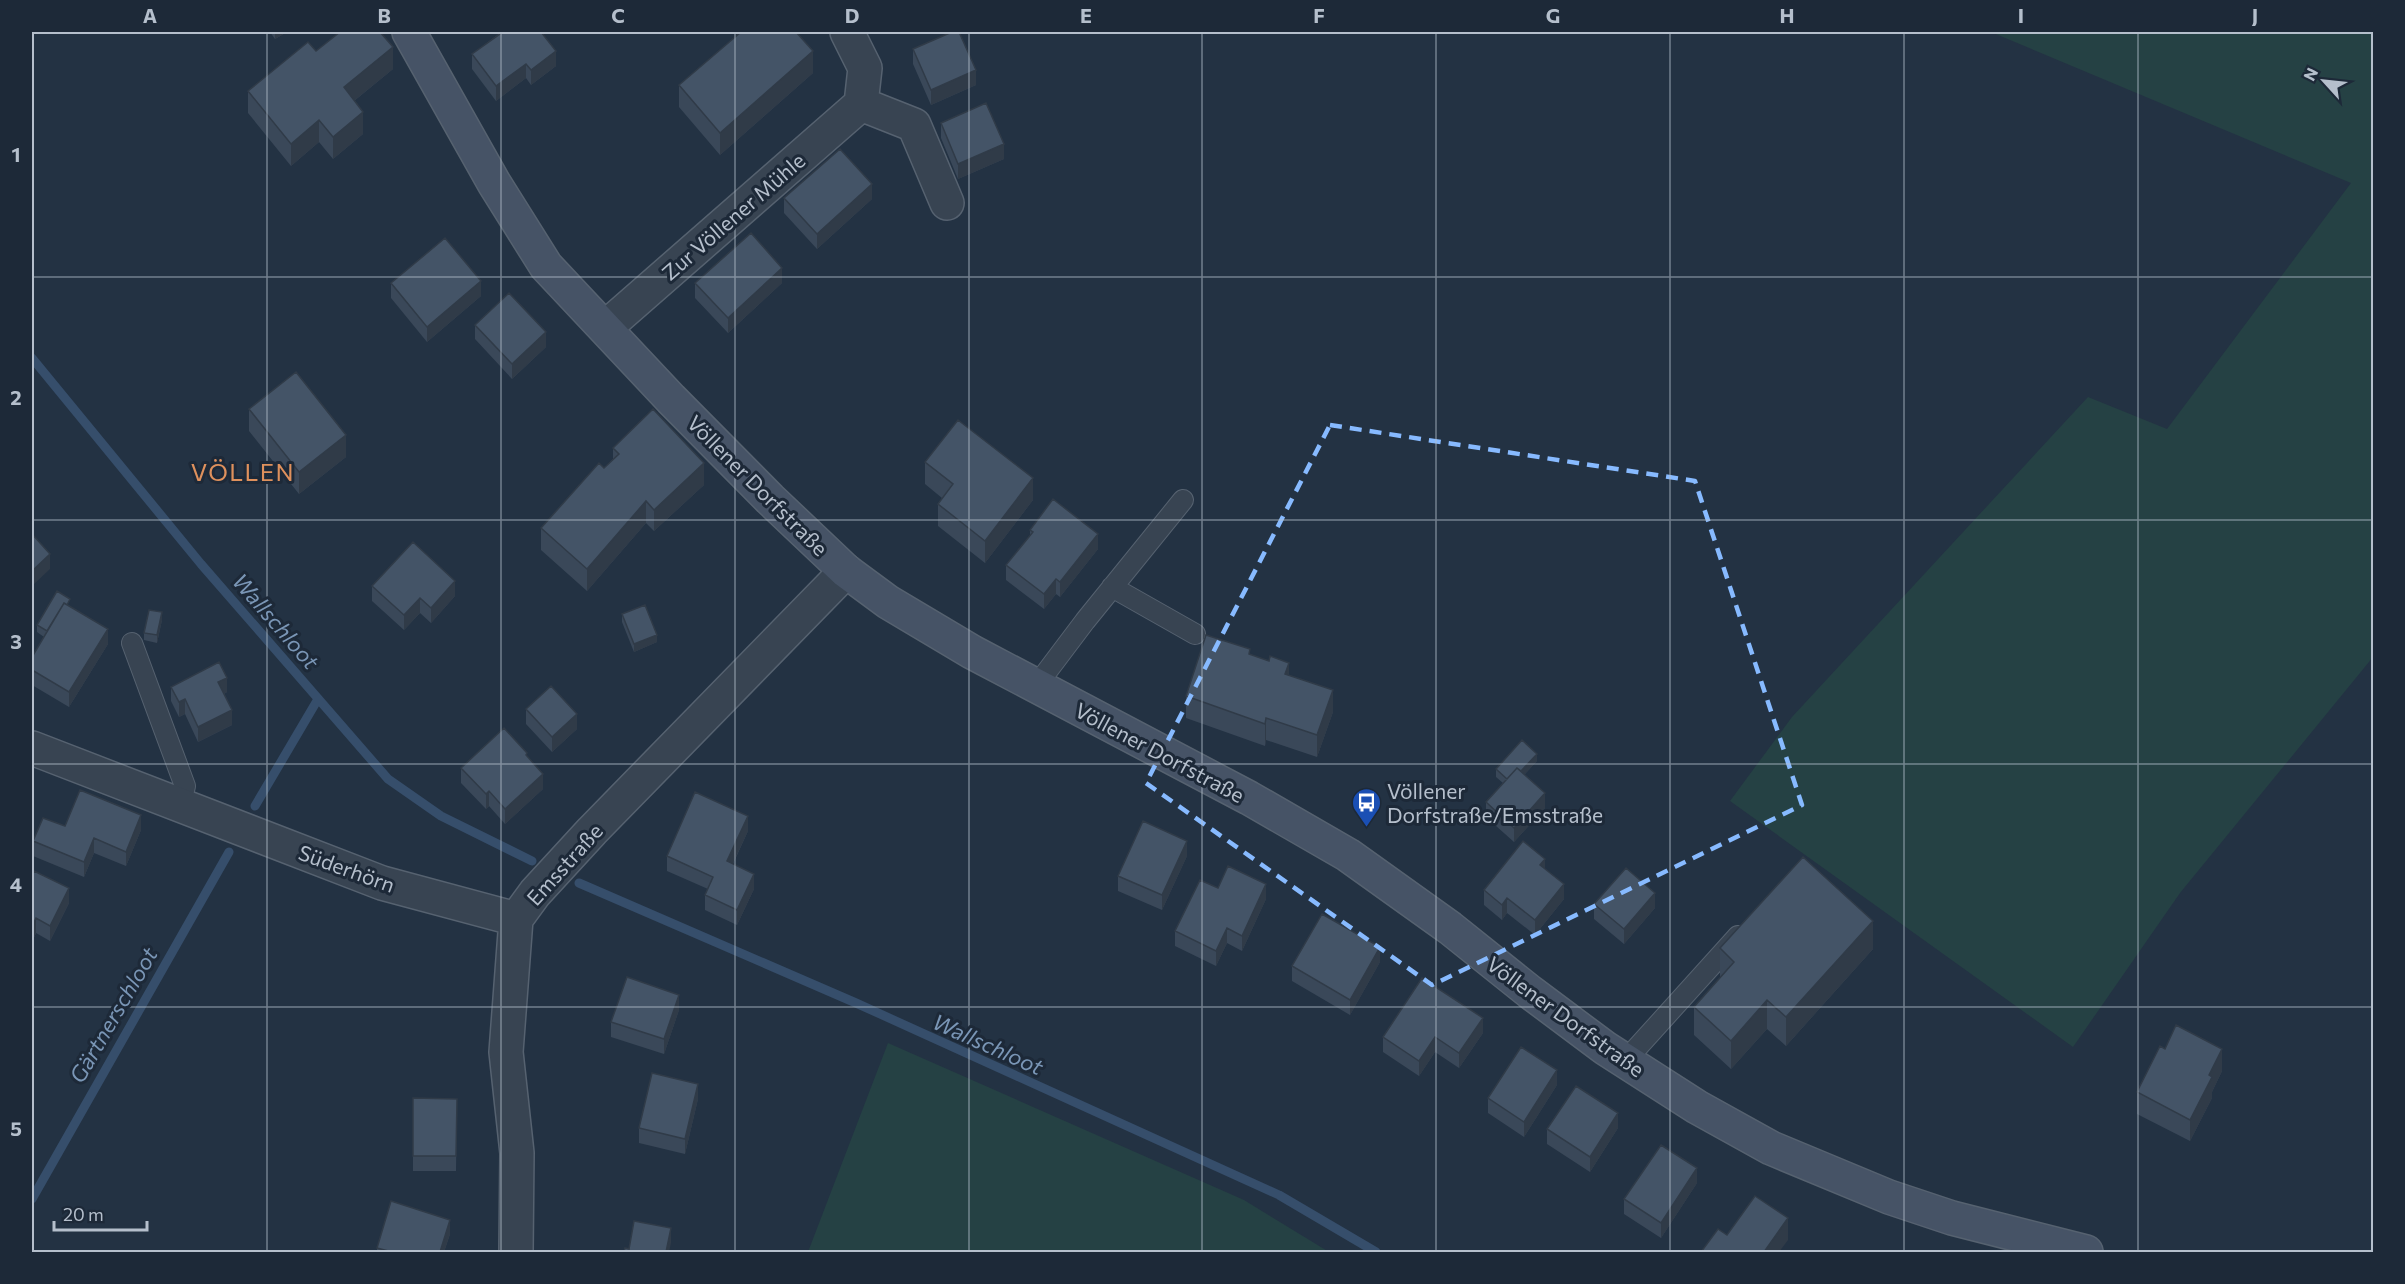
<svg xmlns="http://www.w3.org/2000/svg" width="2405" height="1284" viewBox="0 0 2405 1284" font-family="Commissioner,sans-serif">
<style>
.green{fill:#254144}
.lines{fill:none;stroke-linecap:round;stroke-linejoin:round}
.stream{stroke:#364e6b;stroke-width:9}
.lane-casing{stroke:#566270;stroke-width:22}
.street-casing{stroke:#566270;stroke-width:36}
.secondary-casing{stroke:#566270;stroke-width:36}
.lane{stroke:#384452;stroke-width:20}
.street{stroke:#384452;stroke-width:33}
.secondary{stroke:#465366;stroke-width:33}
.wall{fill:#3a4859}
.shaded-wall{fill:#303b48}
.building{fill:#445467;stroke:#303b48;stroke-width:1.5}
.marked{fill:none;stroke:#87baff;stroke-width:4.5;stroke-dasharray:12 8;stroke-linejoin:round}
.grid{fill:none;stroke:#b5bfcc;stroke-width:1.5;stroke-opacity:0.55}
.labels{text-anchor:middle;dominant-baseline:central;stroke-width:6;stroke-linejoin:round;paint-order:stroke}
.street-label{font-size:21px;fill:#b5bfcc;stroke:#1d2938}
.poi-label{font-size:21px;fill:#b5bfcc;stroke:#1d2938;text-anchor:start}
.water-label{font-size:22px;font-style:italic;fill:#7a96b6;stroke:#1d2938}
.quarter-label{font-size:24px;letter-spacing:1.5px;fill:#df915d;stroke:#1d2938}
.neatline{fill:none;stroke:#b5bfcc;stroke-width:2}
.grid-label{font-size:20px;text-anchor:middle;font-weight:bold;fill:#b5bfcc}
</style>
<rect width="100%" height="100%" fill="#233243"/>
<!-- green -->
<path class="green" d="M1991,32h382v625l-193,236 -107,154 -343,-246 62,-84 296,-320 79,32 184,-246z
M888,1043l356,157 85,52h-521z"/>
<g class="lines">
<!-- stream -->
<path class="stream" d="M32,358l169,206 187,215 53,37 91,45
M255,806l63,-107
M579,883l277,120 423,192 97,57
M32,1199l197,-347"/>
<defs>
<path id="lane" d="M1112,587l83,47
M132,643l53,143 -5,20
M1036,686l49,-65 98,-121
M1625,1061l113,-125"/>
<path id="street" d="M861,104l53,21 33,78
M605,328l256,-224 4,-36 -18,-36
M32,748l350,135 134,36
M516,1252l1,-99 -11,-101 10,-133 19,-26 57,-62 254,-260"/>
<path id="secondary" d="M409,32l85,151 52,83 125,133 99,100 76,72 42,31 84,50 277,146 99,57 102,73 80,64 75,56 92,59 74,41 118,49 63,21 134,34"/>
</defs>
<!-- lane casing -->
<use href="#lane" class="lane-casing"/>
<!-- street casing -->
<use href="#street" class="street-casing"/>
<!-- secondary casing -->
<use href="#secondary" class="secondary-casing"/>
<!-- lane -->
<use href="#lane" class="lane"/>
<!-- street -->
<use href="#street" class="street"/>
<!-- secondary -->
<use href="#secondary" class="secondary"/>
</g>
<!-- wall -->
<path class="wall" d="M270,32h17l-12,7z
M500,32h41l15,34 -25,19 -5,-7 -30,23 -24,-32v-15l28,-21z
M913,49l63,36 -45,20 -18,-41z
M316,51l77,18 -39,32 9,33 -30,25 -14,-17 -28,24 -43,-53v-22z
M813,73l-93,82 -41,-48v-22z
M941,123l63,36 -46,20 -17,-41z
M784,198l88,1 -55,50 -33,-36z
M391,283l90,13 -54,46 -36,-44z
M695,283h87l-54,50 -33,-35z
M475,325l71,22 -34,32 -37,-40z
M249,409l97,48 -47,37 -50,-63z
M613,448l91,37 -50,46 -8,-8 -59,68 -46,-41v-22l72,-69z
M925,462l108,38 -48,63 -47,-37v-22l4,-6 -17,-14z
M1030,530l68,19 -38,48 -4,-3 -12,15 -38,-29v-15l24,-29z
M372,586l83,10 -24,27 -11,-10 -16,17 -32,-29z
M70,607l38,37 -39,63 -37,-22v-28l12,-20 -7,-5v-7z
M622,614l35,28 -23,10 -12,-30z
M162,620l-5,23 -13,-3v-7z
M1250,654l39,21 44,37 -16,45 -51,-17 -1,6 -79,-28v-22z
M171,687l56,5 -3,2 8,31 -34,17 -13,-28 -6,3 -8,-16z
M526,709l51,20 -25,23 -26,-28z
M527,756l16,33 -38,35 -16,-18 -3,3 -25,-26v-15z
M1537,761l-13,14 21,33 -31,34 -28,-25v-15l17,-19 -7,-6v-8z
M65,826l76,4 -15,36 -32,-13 -10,24 -51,-21v-15z
M748,831l-15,33 21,25 -17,36 -32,-15v-15l3,-6 -41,-18v-15z
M1187,856l-25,54 -44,-19v-15z
M1545,869l19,30 -29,36 -28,-22 -5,7 -18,-15v-15z
M32,877l37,26 -19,38 -14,-8 -4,9z
M1218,888l48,11 -24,52 -15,-8 -11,23 -41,-20v-15z
M1594,904l61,4 -31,36 -30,-25z
M1720,948l153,1 -87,97 -19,-17 -36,40 -37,-34v-28l26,-29z
M1380,962l-30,53 -58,-34v-15z
M679,1010l-15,44 -53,-17v-15z
M1483,1033l-24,35 -24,-16 -16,24 -36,-24v-15z
M2165,1049l57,22 -10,21v6l-22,43 -53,-27v-22z
M1557,1085l-33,52 -36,-24v-15z
M413,1098l44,1 -1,72h-43z
M698,1099l-13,55 -46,-11v-15z
M1618,1128l-28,44 -43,-28v-15z
M1697,1183l-36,55 -37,-24v-15z
M450,1234l-6,18h-67v-4z"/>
<!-- shaded-wall -->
<path class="shaded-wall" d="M275,32h12l-12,7z
M393,47v22l-49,40v-22z
M556,51v15l-25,19v-15z
M813,51v22l-93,82v-22z
M526,64v14l-30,23v-15z
M976,70v15l-45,20v-15z
M363,112v22l-30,25v-22z
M319,120v22l-28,24v-22z
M1004,144v15l-46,20v-15z
M872,184v15l-55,50v-15z
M782,268v15l-54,50v-15z
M481,281v15l-54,46v-15z
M546,332v15l-34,32v-15z
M346,435v22l-47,37v-22z
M704,463v22l-50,46v-21z
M1033,478v22l-48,63v-22z
M646,501v22l-59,68v-22z
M1098,534v15l-38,48v-15z
M50,554v15l-18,17v-15z
M1056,579v15l-12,15v-15z
M455,581v15l-24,27v-15z
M420,598v15l-16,17v-15z
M162,612v8l-5,23v-8z
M108,629v15l-39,63v-15z
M657,635v7l-23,10v-8z
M1289,663v21l-4,-10z
M227,678v14l-9,5v-15z
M1333,690v22l-16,45v-22z
M185,699v15l-6,3v-15z
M232,710v15l-34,17v-15z
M577,714v15l-25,23v-15z
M1266,718v22l-1,6v-22z
M1537,754v7l-27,29v-8z
M543,774v15l-38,35v-15z
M489,791v15l-3,3v-15z
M1545,793v15l-31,34v-14z
M141,815v15l-15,36v-14z
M748,816v15l-21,45v-15z
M94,838v15l-10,24v-15z
M1187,841v15l-25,54v-15z
M1545,859v15l-5,-9z
M754,874v15l-17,36v-15z
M1266,884v15l-24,52v-15z
M1564,884v15l-29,36v-15z
M69,888v15l-19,38v-15z
M1655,893v15l-31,36v-15z
M1507,898v15l-5,7v-15z
M36,918v15l-4,9v-15z
M1873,921v28l-87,97v-29z
M1227,928v15l-11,23v-15z
M1380,947v15l-30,53v-15z
M679,995v15l-15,44v-15z
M1767,1000v29l-36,40v-28z
M1483,1018v15l-24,35v-15z
M1435,1037v15l-16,24v-15z
M2222,1049v22l-10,21v6l-22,43v-21l19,-45z
M1557,1070v15l-33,52v-15z
M698,1084v15l-13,55v-15z
M1618,1113v15l-28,44v-15z
M1697,1168v15l-36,55v-15z
M1788,1218v22l-9,12h-15z
M450,1220v14l-6,18h-4z
M671,1228v15l-2,9h-3z"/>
<!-- building -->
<path class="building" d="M340,32h40l13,15 -49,40 19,25 -30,25 -14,-17 -28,24 -43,-53 60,-49 8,9z
M503,32h38l15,19 -25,19 -5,-6 -30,22 -24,-32z
M741,32h55l17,19 -93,82 -41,-48z
M952,32h7l17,38 -45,20 -18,-41z
M986,103l18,41 -46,20 -17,-41z
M840,149l32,35 -55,50 -33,-36z
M751,233l31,35 -54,50 -33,-35z
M445,238l36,43 -54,46 -36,-44z
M509,293l37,39 -34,32 -37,-39z
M296,372l50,63 -47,37 -50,-63z
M653,409l51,54 -50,47 -8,-9 -59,68 -46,-41 58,-65 5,5 15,-14 -6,-6z
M958,420l75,58 -48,63 -47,-37 15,-20 -28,-22z
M1053,499l45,35 -38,48 -4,-3 -12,15 -38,-29 27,-33 -3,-2z
M32,534l18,20 -18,17z
M413,542l42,39 -24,27 -11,-10 -16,17 -32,-29z
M57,591l13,8 -3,6 -3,-2 -17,28 -10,-6z
M64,603l44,26 -39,63 -37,-22v-13z
M645,605l12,30 -23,9 -12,-30z
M149,610l13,2 -5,23 -13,-2z
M1206,635l44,14 -1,5 20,7 1,-5 19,7 -4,11 48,16 -16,45 -51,-17 -1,6 -79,-28z
M219,662l8,16 -9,4 14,28 -34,17 -13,-28 -6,3 -8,-15z
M551,686l26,28 -25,23 -26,-28z
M504,728l23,25 -1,2 17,19 -38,35 -16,-18 -3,3 -25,-26z
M1522,740l15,14 -16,17 -4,-3 -10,11 -11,-10z
M1517,768l28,25 -31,35 -28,-26z
M80,790l61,25 -15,37 -32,-14 -10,24 -51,-21 10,-23 22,8z
M695,792l53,24 -21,45 27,13 -17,36 -32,-15 8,-18 -46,-21z
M1143,821l44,20 -25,54 -44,-19z
M1523,841l22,18 -5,6 24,19 -29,36 -28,-22 -5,7 -18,-15z
M1803,857l70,64 -87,96 -19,-17 -36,41 -37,-34 40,-45 -14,-14z
M1228,866l38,18 -24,52 -15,-8 -11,23 -41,-20 25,-51 18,8z
M1626,868l29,25 -31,36 -30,-25z
M34,871l35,17 -19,38 -14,-8 -4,9v-50z
M1322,914l58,33 -30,53 -58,-34z
M627,977l52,18 -15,44 -53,-17z
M1422,978l61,40 -24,35 -24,-16 -16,24 -36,-24z
M2176,1025l46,24 -13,26 3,2 -22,43 -53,-28 23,-46 5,3z
M1521,1047l36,23 -33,52 -36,-24z
M652,1073l46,11 -13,55 -46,-11z
M1576,1086l42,27 -28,44 -43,-28z
M413,1098l44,1 -1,57h-43z
M1661,1145l36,23 -36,55 -37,-24z
M1755,1196l33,22 -24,34h-63l17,-23 9,6z
M391,1201l59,19 -10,32h-48l-15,-4z
M634,1221l37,7 -5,24h-42l1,-4 4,1z"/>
<!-- marked area -->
<path class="marked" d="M1330,425l365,56 107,324 -370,180 -286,-202z"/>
<!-- grid -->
<path class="grid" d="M267,32v1220M501,32v1220M735,32v1220M969,32v1220M1202,32v1220M1436,32v1220M1670,32v1220M1904,32v1220M2138,32v1220M32,277h2342M32,520h2342M32,764h2342M32,1007h2342"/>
<!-- icons -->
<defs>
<symbol id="bus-pin" viewBox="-11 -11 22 30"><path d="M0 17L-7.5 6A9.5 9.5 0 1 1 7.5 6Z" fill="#1a4fb4" stroke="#1d2938"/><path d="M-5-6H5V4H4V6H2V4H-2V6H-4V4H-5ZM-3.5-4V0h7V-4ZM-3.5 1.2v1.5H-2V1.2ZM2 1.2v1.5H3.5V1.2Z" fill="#fff"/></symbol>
</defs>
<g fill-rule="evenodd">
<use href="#bus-pin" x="1350" y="786" width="33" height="45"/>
</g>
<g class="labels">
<!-- street labels -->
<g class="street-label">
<text transform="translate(733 216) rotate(-41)">Zur Völlener Mühle</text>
<text transform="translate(758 485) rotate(45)">Völlener Dorfstraße</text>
<text transform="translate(1160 752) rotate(28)">Völlener Dorfstraße</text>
<text transform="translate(564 864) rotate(-48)">Emsstraße</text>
<text transform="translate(347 868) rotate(20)">Süderhörn</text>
<text transform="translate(1566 1016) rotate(36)">Völlener Dorfstraße</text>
</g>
<!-- poi labels -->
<g class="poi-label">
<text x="1387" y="790">Völlener<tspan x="1387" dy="24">Dorfstraße/Emsstraße</tspan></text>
</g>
<!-- water labels -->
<g class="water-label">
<text transform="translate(276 621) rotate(49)">Wallschloot</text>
<text transform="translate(113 1015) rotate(-60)">Gärtnerschloot</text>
<text transform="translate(988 1044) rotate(24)">Wallschloot</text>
</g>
<!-- quarter labels -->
<g class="quarter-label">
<text x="243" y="471">VÖLLEN</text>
</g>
</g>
<!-- border -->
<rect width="2405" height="1284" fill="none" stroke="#1d2938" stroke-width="66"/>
<!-- north arrow -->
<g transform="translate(2324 81) rotate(297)" stroke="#1d2938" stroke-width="4.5" paint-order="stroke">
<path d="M0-4.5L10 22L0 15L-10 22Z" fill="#b5bfcc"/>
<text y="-9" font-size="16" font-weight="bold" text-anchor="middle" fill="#b5bfcc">N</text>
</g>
<!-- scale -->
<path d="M54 1221v9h93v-9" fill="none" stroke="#b5bfcc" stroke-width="3"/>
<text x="63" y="1221" font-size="18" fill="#b5bfcc" stroke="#1d2938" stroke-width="4.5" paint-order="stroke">20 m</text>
<rect x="33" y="33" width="2339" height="1218" class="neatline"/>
<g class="grid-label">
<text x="150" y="23">A</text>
<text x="384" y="23">B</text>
<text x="618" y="23">C</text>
<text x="852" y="23">D</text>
<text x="1086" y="23">E</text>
<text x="1319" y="23">F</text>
<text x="1553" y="23">G</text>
<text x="1787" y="23">H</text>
<text x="2021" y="23">I</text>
<text x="2255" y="23">J</text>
<text x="16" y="162">1</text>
<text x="16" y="405">2</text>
<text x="16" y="649">3</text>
<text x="16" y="892">4</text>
<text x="16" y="1136">5</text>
</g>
</svg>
